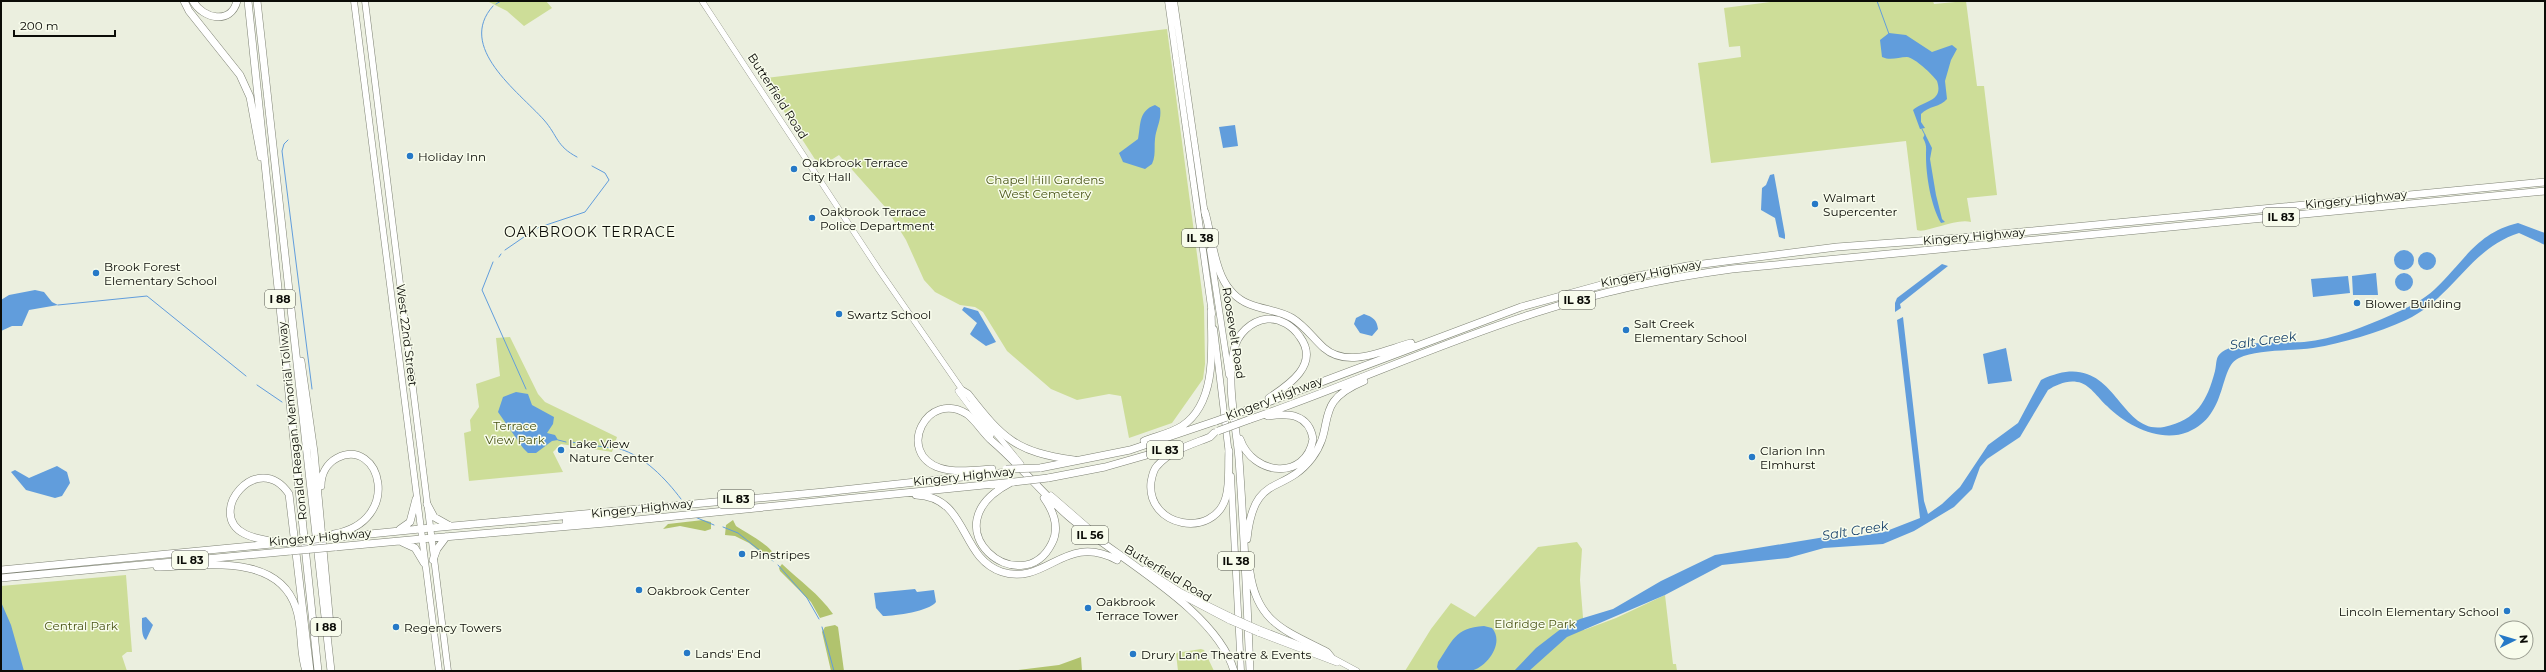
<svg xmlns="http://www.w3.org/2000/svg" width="2546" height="672" viewBox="0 0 2546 672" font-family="Montserrat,sans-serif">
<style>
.green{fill:#cddd98}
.forest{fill:#b1c36e}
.water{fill:#619ddc}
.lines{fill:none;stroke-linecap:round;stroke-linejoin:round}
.stream{stroke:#619ddc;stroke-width:1}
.secondary-casing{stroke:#7e8274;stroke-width:6}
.primary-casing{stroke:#7e8274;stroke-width:7}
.trunk-casing{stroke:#7e8274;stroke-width:8}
.motorway-casing{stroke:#7e8274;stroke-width:8}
.secondary{stroke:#fff;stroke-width:5.5}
.primary{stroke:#fff;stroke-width:6}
.trunk{stroke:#fff;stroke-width:7}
.motorway{stroke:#fff;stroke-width:7}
.secondary-bridge-casing{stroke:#7e8274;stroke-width:6;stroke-linecap:butt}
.trunk-bridge-casing{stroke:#7e8274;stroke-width:8;stroke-linecap:butt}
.motorway-bridge-casing{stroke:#7e8274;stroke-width:8;stroke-linecap:butt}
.secondary-bridge{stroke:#fff;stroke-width:5.5}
.trunk-bridge{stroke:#fff;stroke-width:7}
.motorway-bridge{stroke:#fff;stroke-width:7}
.poi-dot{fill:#2679c7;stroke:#f8fcec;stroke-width:1.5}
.labels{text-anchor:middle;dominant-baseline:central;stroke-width:3;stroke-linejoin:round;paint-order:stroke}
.shield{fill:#f8fcec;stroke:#52544c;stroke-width:1}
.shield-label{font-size:11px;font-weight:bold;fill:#0b0c07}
.street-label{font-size:12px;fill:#0b0c07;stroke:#f8fcec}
.poi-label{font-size:12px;fill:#0b0c07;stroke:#f8fcec;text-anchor:start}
.park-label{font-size:12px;fill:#4b5618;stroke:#f8fcec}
.water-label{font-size:13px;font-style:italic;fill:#17416b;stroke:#f8fcec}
.quarter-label{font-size:14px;letter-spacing:1px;fill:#0b0c07;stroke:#f8fcec}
</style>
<rect width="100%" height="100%" fill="#ebefdf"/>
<!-- green -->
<path class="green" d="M487,1h59l6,7 -28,18 -17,-15z
M1778,1h155l1,3 32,-3 11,85h7l13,109 -30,3 4,24c-17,-4 -45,12 -54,8l-11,-89 -195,22 -13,-100 43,-6 -1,-11 -11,1 -5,-39z
M1167,29l37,278 1,57 -2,15 -31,44 -43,15 -8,-42 -12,-2 -32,6 -26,-11 -44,-38 -24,-39 -8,-5 -15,-2 -25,-13 -11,-12 -18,-40 -20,-32 -47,-53 -19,12 -55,-85 1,-4z
M510,337l28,57 7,8 72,35 -5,15 -51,-8 -8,8 10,20 -94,9 -5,-48 7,-2 -1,-11 9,-13 -3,-23 24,-8 -4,-38z
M1577,542l5,7 -2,31 4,50 32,-12 49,-23 8,69h3l1,7h-272l26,-42 20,-26 24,14 63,-70z
M126,575l6,77h-5l-5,4 5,15h-126v-85z
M1201,649l3,1 10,21h-36l-2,-18z"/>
<!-- forest -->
<path class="forest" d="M703,520l8,2v7l-6,2 -25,-5 -17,3 5,-5z
M733,520l3,6c8,6 38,20 39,32l-3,3 -23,-18 -14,-7 -10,-1 1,-10z
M782,564c18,17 37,30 51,50l-13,4 -9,-16 -31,-31 -1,-3z
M835,625l3,2 6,44h-13l-9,-39 3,-5z
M1081,657l1,14h-72l49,-6z"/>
<!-- water -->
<path class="water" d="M1889,33l17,2 26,17 20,-7 5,4 -6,11 -6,21 2,18c-6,8 -19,7 -26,15v8l4,6 -5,1 -7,-19c11,-10 31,-8 24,-29 -5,-7 -22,-23 -30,-24 -9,0 -16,4 -25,0l-2,-17z
M1155,105l5,3c2,12 -4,20 -5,31 -1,9 1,16 -3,25l-7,5 -22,-7 -4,-9 19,-14c3,-14 0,-28 17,-34z
M1235,125l3,21 -15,2 -4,-21z
M1925,134l7,14 -2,11 6,36 6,24 3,3 -4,1c-10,-17 -15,-47 -15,-67 0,-8 1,-11 -3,-18z
M1774,174l11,61v4l-6,-2 -4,-19 -14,-8 1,-22 4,-3 4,-10z
M2518,223l27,10v12l-26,-12c-50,16 -66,65 -113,87 -29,13 -62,23 -93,28 -20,3 -56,1 -74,10 -21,9 -10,57 -51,74 -28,11 -61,-6 -81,-26 -9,-8 -18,-23 -30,-24 -10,-2 -21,3 -29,8l-28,47 -33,22 -7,8 -8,22 -18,18 -40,24 -31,13 -59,4 -36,10 -66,7 -57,30 -98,42 -38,34h-15l22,-23 26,-20 18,-9 33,-10 48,-28 54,-26 110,-18h30l29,-5 36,-14 -23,-198 6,-3 21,184 4,13 14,-10 18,-17 28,-42 30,-22 23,-43c75,-36 75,56 123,47 33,-7 43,-26 51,-56 2,-8 0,-14 7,-19 18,-12 60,-9 82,-10 30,-3 60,-15 87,-27 14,-6 33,-15 44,-26 29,-27 41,-56 83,-66z
M2394 260a10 10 0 1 1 20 0a10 10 0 1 1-20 0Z
M2418 261a9 9 0 1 1 18 0a9 9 0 1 1-18 0Z
M1942,264l6,2 -48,38 1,4 -6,4v-9l2,-5z
M2395 282a9 9 0 1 1 18 0a9 9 0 1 1-18 0Z
M2376,273l2,22h-25l-1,-19z
M2348,276l2,17 -37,4 -2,-18z
M35,290l9,2 8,10 6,3 -29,5 -7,16h-10l-11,5v-31l8,-5z
M964,307l14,4 18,31 -10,4 -14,-10 -2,-2 7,-11 -15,-13z
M1364,314c9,3 13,6 14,15l-6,7 -12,-3 -6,-9 2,-6z
M2006,348l6,33 -24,3 -5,-30z
M516,392l12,2 4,11 22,12 -1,7 -6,9 8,2 3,5 -6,1 -16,12h-8l-5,-5 -25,-36 5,-15z
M57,466l10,6 3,11 -8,13 -7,2 -29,-8 -15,-18 4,-2 14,8z
M915,589l2,3 17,-2 2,12c-7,9 -40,14 -53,14l-7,-8 -2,-15z
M1,602l10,23 13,46h-22z
M146,617l7,8 -7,15c-5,-3 -4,-16 -4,-22z
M1484,626l8,2c13,15 -5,39 -21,43 -9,1 -23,1 -32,0l-2,-4 1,-5c15,-21 16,-34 46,-36z"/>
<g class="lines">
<!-- stream -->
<path class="stream" d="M1877,1l12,33
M496,4l5,-3
M493,6c-37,41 25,85 51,114 14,16 12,26 33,37
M1922,129l3,6
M288,140l-4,4 -2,7 30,238
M505,250l32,-22 48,-16 24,-32 -4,-7 -13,-7
M499,257l2,-3
M493,262l-11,28 44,99
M58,305l89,-9 99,80
M257,385l25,17
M558,440l8,2
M571,442l40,6
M620,449c24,7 46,30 61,50
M695,517l19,8
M723,527l15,6 35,28
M778,565l29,33 12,21
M822,627l12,44"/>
<defs>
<path id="secondary" d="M702,1l177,269 86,124
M958,391l33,44
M972,404l49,60
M1051,495l46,40
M1145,569l36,23 49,24
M1173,591l57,30
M1257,628l74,29 26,14
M1258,633l79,30"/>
<path id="primary" d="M354,1l85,670
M365,1l83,670
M1168,1l44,313
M1174,1l31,214
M1210,250l19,125
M1214,329l15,126
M1231,476l10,195"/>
<path id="trunk" d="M1205,212c9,32 9,78 44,92 14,6 30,6 43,14 13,8 21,20 32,30 24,21 60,2 87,-5
M963,391l5,3c35,45 48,58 106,66
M1247,410l274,-103 102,-28 64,-13 150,-19 122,-9 586,-56
M1248,420c97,-33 189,-76 287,-107 64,-21 130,-35 197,-44l813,-78
M1214,433l-4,4c-20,8 -39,13 -53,29 -4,4 -5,11 -6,16 -5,45 63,58 75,15 4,-14 2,-31 3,-46
M1240,439c13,37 66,42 73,0 -4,-25 -24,-26 -45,-23
M1144,441c13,-5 27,-8 38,-15 35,-23 30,-79 29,-115
M1040,468l90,-18 86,-29
M992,469c-16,1 -36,4 -52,-1 -45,-15 -13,-79 27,-54 10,8 16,19 25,27 27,23 49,51 76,75 48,42 148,93 166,155
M1048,478l57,-11 70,-20
M1010,483c-84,44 12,121 42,60 8,-16 2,-31 -8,-45
M916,495c53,2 43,63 86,77 44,14 63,-40 115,-12
M427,504l7,13 16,9
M566,522l46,-7
M420,529l404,-37 184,-20
M421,539l185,-16 408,-41
M1247,539c7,-68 36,-43 65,-81 25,-33 -1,-55 52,-77
M433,560l4,-11 9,-12
M1250,572c7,51 36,59 77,80l4,5
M1250,671c-3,-71 -6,-142 -11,-212 -3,-36 -13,-74 -5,-109 3,-16 17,-29 33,-31 13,-1 26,7 33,18 20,27 -11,48 -31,61"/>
<path id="motorway" d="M184,1l5,10 51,64 10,22 11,60
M193,1c10,18 38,24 44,0
M248,1l70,670
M257,1l74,670
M301,361l13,91 16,173
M321,486c0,-11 5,-22 16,-28 43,-22 67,63 -3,76
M400,529l10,-7 6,-23
M340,537l80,-8
M402,542l13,6 9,15
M285,543c-13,-2 -28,-3 -40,-9 -41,-20 13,-86 44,-40l21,177
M335,547l86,-8
M157,567c45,-1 121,-15 139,41 7,20 3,43 10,63
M1,570l271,-26
M1,578l290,-27"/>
</defs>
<!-- secondary casing -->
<use href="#secondary" class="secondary-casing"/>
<!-- primary casing -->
<use href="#primary" class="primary-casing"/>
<!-- trunk casing -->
<use href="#trunk" class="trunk-casing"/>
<!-- motorway casing -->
<use href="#motorway" class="motorway-casing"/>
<!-- secondary -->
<use href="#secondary" class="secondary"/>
<!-- primary -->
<use href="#primary" class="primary"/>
<!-- trunk -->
<use href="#trunk" class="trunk"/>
<!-- motorway -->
<use href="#motorway" class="motorway"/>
<defs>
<path id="secondary-bridge" d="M1230,616l27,12
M1230,621l28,12"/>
<path id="trunk-bridge" d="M1216,421l31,-11
M1218,431l30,-11
M1006,469l34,-1
M1014,482l34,-4"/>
<path id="motorway-bridge" d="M290,542l45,-5
M291,551l44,-4"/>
</defs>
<!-- secondary-bridge casing -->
<use href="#secondary-bridge" class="secondary-bridge-casing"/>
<!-- trunk-bridge casing -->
<use href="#trunk-bridge" class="trunk-bridge-casing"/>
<!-- motorway-bridge casing -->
<use href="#motorway-bridge" class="motorway-bridge-casing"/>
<!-- secondary-bridge -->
<use href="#secondary-bridge" class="secondary-bridge"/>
<!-- trunk-bridge -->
<use href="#trunk-bridge" class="trunk-bridge"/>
<!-- motorway-bridge -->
<use href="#motorway-bridge" class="motorway-bridge"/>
</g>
<!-- markers -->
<g class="poi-dot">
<circle cx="410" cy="156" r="4"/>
<circle cx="794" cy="169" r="4"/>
<circle cx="1815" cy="204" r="4"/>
<circle cx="812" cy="218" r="4"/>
<circle cx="96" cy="273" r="4"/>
<circle cx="2357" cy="303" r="4"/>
<circle cx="839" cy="314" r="4"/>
<circle cx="1626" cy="330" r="4"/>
<circle cx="561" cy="450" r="4"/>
<circle cx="1752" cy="457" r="4"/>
<circle cx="742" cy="554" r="4"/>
<circle cx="639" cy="590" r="4"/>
<circle cx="1088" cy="608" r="4"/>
<circle cx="2507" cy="611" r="4"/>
<circle cx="396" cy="627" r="4"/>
<circle cx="687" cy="653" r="4"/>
<circle cx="1133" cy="654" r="4"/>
</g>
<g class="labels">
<!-- shield labels -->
<g class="shield">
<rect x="2263" y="208" width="36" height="18" rx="3"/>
<rect x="1182" y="229" width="36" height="18" rx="3"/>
<rect x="265" y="290" width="30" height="18" rx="3"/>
<rect x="1559" y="291" width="36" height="18" rx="3"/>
<rect x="1147" y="441" width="36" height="18" rx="3"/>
<rect x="718" y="490" width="36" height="18" rx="3"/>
<rect x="1072" y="526" width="36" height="18" rx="3"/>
<rect x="172" y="551" width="36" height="18" rx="3"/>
<rect x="1218" y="552" width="36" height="18" rx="3"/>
<rect x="311" y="618" width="30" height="18" rx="3"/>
</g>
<g class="shield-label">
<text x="2281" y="217">IL 83</text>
<text x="1200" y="238">IL 38</text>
<text x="280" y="299">I 88</text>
<text x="1577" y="300">IL 83</text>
<text x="1165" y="450">IL 83</text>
<text x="736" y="499">IL 83</text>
<text x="1090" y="535">IL 56</text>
<text x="190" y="560">IL 83</text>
<text x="1236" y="561">IL 38</text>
<text x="326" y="627">I 88</text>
</g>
<!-- street labels -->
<g class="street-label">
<text transform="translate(778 96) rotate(57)">Butterfield Road</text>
<text transform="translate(2356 199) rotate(-6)">Kingery Highway</text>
<text transform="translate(1974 236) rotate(-5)">Kingery Highway</text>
<text transform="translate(1651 273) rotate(-11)">Kingery Highway</text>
<text transform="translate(1234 333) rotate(81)">Roosevelt Road</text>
<text transform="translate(407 335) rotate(83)">West 22nd Street</text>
<text transform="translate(1274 398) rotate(-21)">Kingery Highway</text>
<text transform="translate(292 421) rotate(-96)">Ronald Reagan Memorial Tollway</text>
<text transform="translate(964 476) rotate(-6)">Kingery Highway</text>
<text transform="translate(642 508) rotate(-6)">Kingery Highway</text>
<text transform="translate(320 537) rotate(-5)">Kingery Highway</text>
<text transform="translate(1168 573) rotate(31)">Butterfield Road</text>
</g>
<!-- poi labels -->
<g class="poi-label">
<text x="418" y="156">Holiday Inn</text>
<text x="802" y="162">Oakbrook Terrace<tspan x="802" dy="14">City Hall</tspan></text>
<text x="1823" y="197">Walmart<tspan x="1823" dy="14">Supercenter</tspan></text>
<text x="820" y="211">Oakbrook Terrace<tspan x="820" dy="14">Police Department</tspan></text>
<text x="104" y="266">Brook Forest<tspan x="104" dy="14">Elementary School</tspan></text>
<text x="2365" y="303">Blower Building</text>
<text x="847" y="314">Swartz School</text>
<text x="1634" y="323">Salt Creek<tspan x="1634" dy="14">Elementary School</tspan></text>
<text x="569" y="443">Lake View<tspan x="569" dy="14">Nature Center</tspan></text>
<text x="1760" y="450">Clarion Inn<tspan x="1760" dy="14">Elmhurst</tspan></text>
<text x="750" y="554">Pinstripes</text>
<text x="647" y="590">Oakbrook Center</text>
<text x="1096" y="601">Oakbrook<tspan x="1096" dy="14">Terrace Tower</tspan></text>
<text x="2499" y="611" text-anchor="end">Lincoln Elementary School</text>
<text x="404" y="627">Regency Towers</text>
<text x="695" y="653">Lands' End</text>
<text x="1141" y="654">Drury Lane Theatre &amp; Events</text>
</g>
<!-- park labels -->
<g class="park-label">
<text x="1045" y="179">Chapel Hill Gardens<tspan x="1045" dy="14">West Cemetery</tspan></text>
<text x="515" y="425">Terrace<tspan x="515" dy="14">View Park</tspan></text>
<text x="1535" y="623">Eldridge Park</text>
<text x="81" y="625">Central Park</text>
</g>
<!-- water labels -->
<g class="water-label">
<text transform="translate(2263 340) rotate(-8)">Salt Creek</text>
<text transform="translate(1855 530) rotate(-9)">Salt Creek</text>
</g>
<!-- quarter labels -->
<g class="quarter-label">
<text x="590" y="232">OAKBROOK TERRACE</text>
</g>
</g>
<!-- border -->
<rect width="2546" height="672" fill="none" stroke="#0b0c07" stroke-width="4"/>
<!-- north arrow -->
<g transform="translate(2514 640) rotate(85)"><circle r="19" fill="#f8fcec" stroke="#999c90"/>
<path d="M0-3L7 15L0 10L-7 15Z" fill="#2679c7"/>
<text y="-6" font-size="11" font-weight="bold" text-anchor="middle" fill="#0b0c07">N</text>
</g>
<!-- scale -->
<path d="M14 30v6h101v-6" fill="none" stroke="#0b0c07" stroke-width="2"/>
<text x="20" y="30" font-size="12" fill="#0b0c07" stroke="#f8fcec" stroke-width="3" paint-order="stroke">200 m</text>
</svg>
